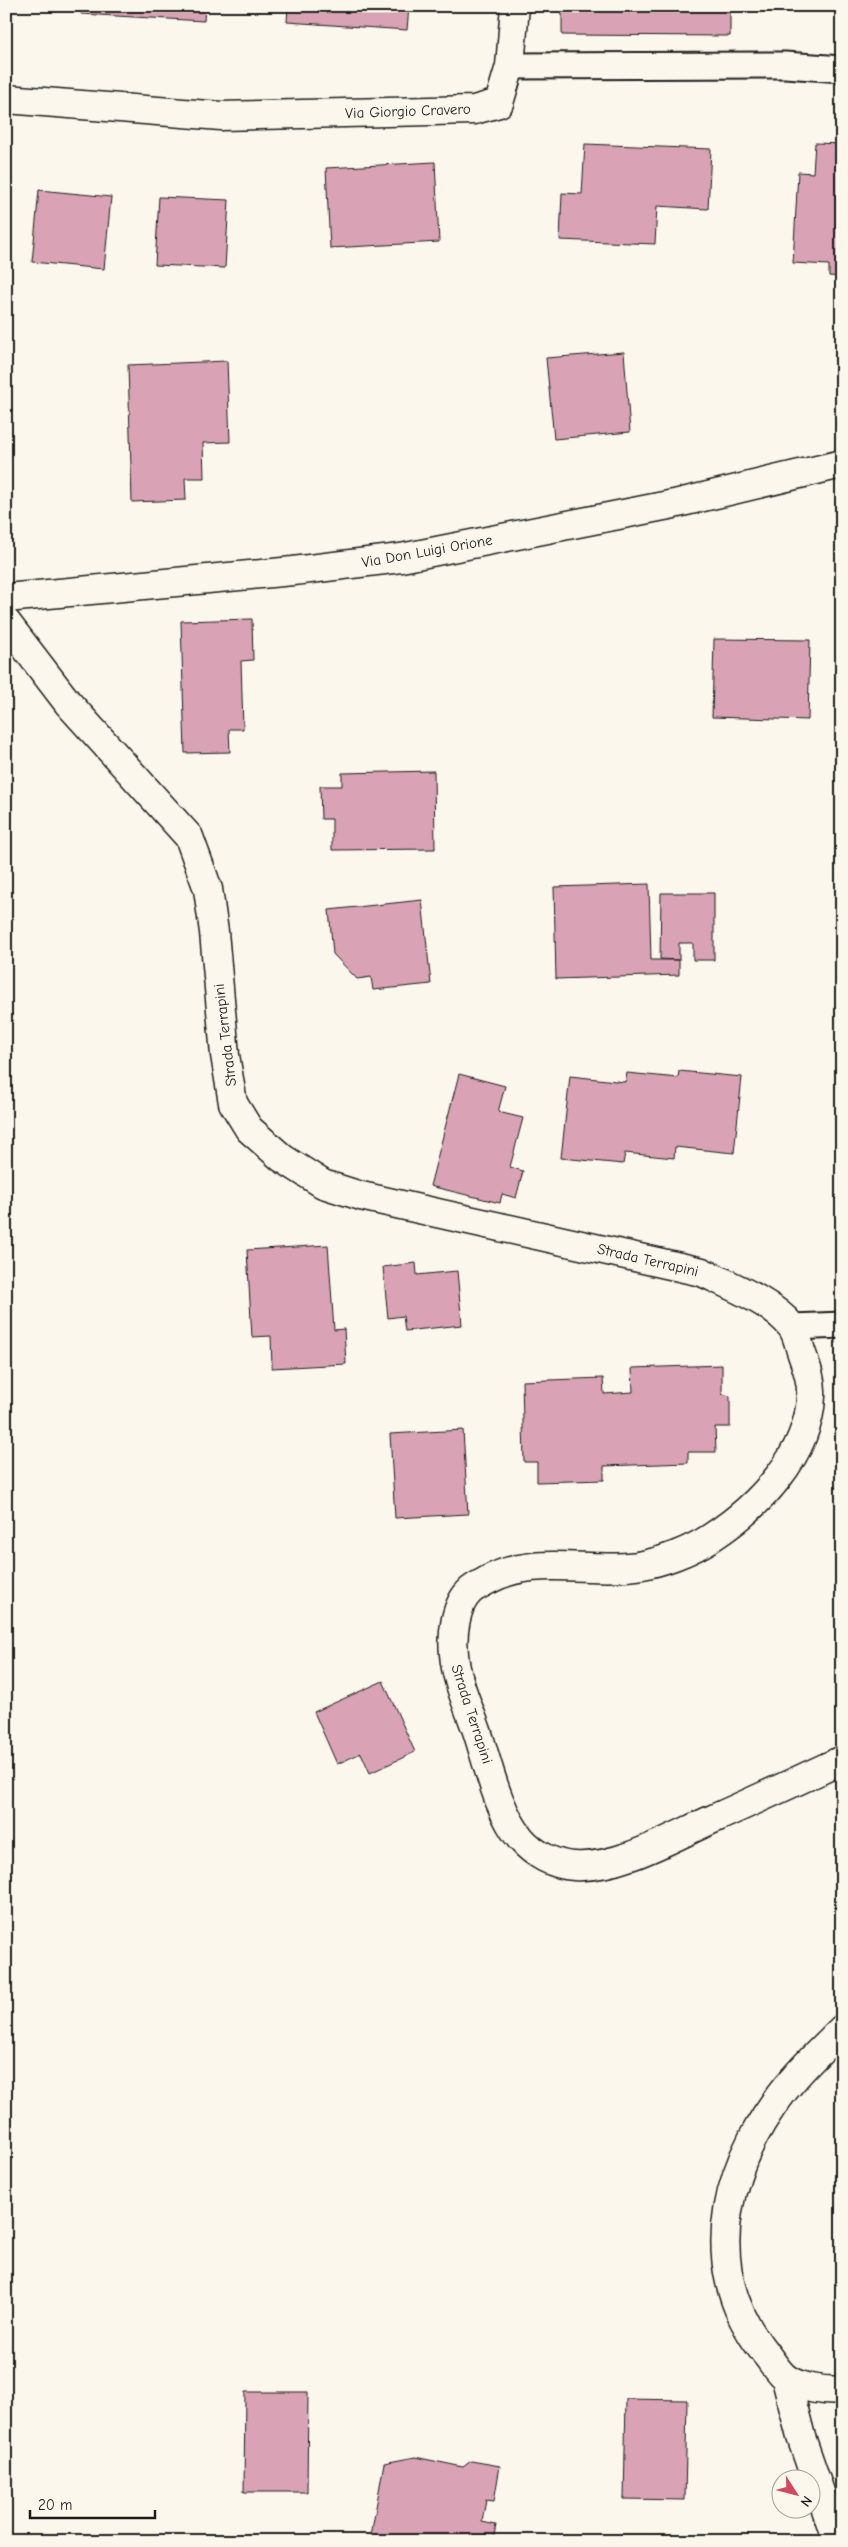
<svg xmlns="http://www.w3.org/2000/svg" width="848" height="2547" viewBox="0 0 848 2547" font-family="'Comic Neue',sans-serif">
<style>
.building{fill:#daa3b5;stroke:#1c1c1c}
.lines{fill:none;stroke-linecap:round;stroke-linejoin:round}
.lane-casing{stroke:#1c1c1c;stroke-width:29}
.street-casing{stroke:#1c1c1c;stroke-width:31}
.primary-casing{stroke:#1c1c1c;stroke-width:31}
.lane{stroke:#fbf7ec;stroke-width:25}
.street{stroke:#fbf7ec;stroke-width:28}
.primary{stroke:#fbf7ec;stroke-width:28}
.labels{text-anchor:middle;dominant-baseline:central;stroke-width:4;stroke-linejoin:round;paint-order:stroke}
.street-label{font-size:15px;fill:#1c1c1c;stroke:#fbf7ec}
</style>
<rect width="100%" height="100%" fill="#fbf7ec"/>
<filter id="ink" filterUnits="userSpaceOnUse"><feTurbulence type="fractalNoise" baseFrequency=".02" numOctaves="2"/><feDisplacementMap in="SourceGraphic" scale="10" xChannelSelector="R" yChannelSelector="G"/><feConvolveMatrix kernelMatrix="1 2 1 2 8 2 1 2 1" color-interpolation-filters="sRGB"/></filter>
<g filter="url(#ink)">
<!-- building -->
<path class="building" d="M81,6h124l-1,15 -123,-7z
M288,6h121l-2,24 -120,-8z
M562,6h168v30l-168,-1z
M815,143l27,1v133l-13,-1v-11l-36,-2 5,-91 15,1z
M585,144l126,5 -3,60 -51,-3 -2,38 -95,-4 2,-47 20,1z
M435,162l4,80 -109,6 -4,-80z
M39,190l72,7 -7,72 -72,-7z
M159,197l70,3 -4,68 -70,-3z
M624,352l6,80 -76,7 -8,-81z
M227,361l3,81 -27,1 1,35h-19l1,22 -54,2 -4,-137z
M252,619l1,41 -12,1 2,68h-14l1,23 -45,1 -4,-132z
M714,639l96,1 -2,80 -96,-3z
M434,771l1,78 -103,1v-31h-11l-1,-33h22v-13z
M649,884l2,76h28v15l-123,4 -2,-92z
M661,893h53v67h-21v-17h-14v17l-19,-1z
M422,900l9,84 -58,6 -2,-13 -14,2 -24,-25 -4,-44z
M679,1071l63,6 -8,76 -59,-6 -1,11 -49,-5 -2,11 -62,-6 9,-82 55,6 2,-9 51,5z
M459,1074l46,12 -7,26 25,6 -13,49 13,4 -7,27 -14,-4 -2,9 -70,-17z
M328,1245l6,85 10,-1 2,35 -74,4 -1,-32 -19,1 -5,-87z
M416,1263l1,12 40,-4 5,54 -57,6 -2,-15 -15,2 -5,-51z
M722,1365v29l8,2v31h-15l1,25h-28v11l-84,3v14l-67,2v-20h-13l-2,-81 81,-3 1,16 29,-2 -1,-24z
M463,1430l5,84 -73,4 -5,-84z
M383,1681l32,71 -45,21 -9,-20 -24,11 -23,-52z
M245,2392h63l-1,100h-63z
M626,2399l61,1 -2,100 -61,-1z
M415,2457l48,10 8,-6 29,5 -6,35 -8,-1 -4,22 14,3 -3,16h-123l14,-78z
M603,2535l91,1v5h-91z"/>
<g class="lines">
<defs>
<path id="lane" d="M510,66l275,-1 57,4
M793,1327l49,-2"/>
<path id="street" d="M6,99l215,17 253,-6 25,-7 11,-37 5,-60
M6,622l62,81 121,134 19,52 6,43 11,123 8,48 16,26 33,29 41,26 38,12 341,76c27,13 70,30 89,54 6,7 8,20 11,28 5,14 10,28 9,42 -2,59 -53,111 -99,141 -21,14 -50,25 -75,29 -51,7 -103,-12 -151,15 -5,3 -12,6 -16,10 -15,14 -18,44 -16,63 2,26 14,52 23,77 11,33 21,81 44,108 13,15 33,26 53,27 45,3 98,-29 139,-47 43,-19 86,-39 129,-59
M842,2029c-15,15 -31,30 -45,46 -70,78 -103,189 -32,278 6,7 14,21 22,26 13,9 40,13 55,11
M786,2379l15,58 36,104"/>
<path id="primary" d="M6,598l287,-27 108,-13 273,-54 168,-40"/>
</defs>
<!-- lane casing -->
<use href="#lane" class="lane-casing"/>
<!-- street casing -->
<use href="#street" class="street-casing"/>
<!-- primary casing -->
<use href="#primary" class="primary-casing"/>
<!-- lane -->
<use href="#lane" class="lane"/>
<!-- street -->
<use href="#street" class="street"/>
<!-- primary -->
<use href="#primary" class="primary"/>
</g>
</g>
<g class="labels">
<!-- street labels -->
<g class="street-label">
<text transform="translate(408 111) rotate(-2)">Via Giorgio Cravero</text>
<text transform="translate(427 551) rotate(-10)">Via Don Luigi Orione</text>
<text transform="translate(225 1035) rotate(-97)">Strada Terrapini</text>
<text transform="translate(648 1260) rotate(13)">Strada Terrapini</text>
<text transform="translate(472 1714) rotate(72)">Strada Terrapini</text>
</g>
</g>
<!-- margin -->
<rect width="848" height="2547" fill="none" stroke="#fbf7ec" stroke-width="25"/>
<rect x="12" y="12" width="823" height="2522" fill="none" stroke="#1c1c1c" stroke-width="2" filter="url(#ink)"/>
<!-- north arrow -->
<g transform="translate(796 2494) rotate(126)"><circle r="24" fill="#fbf7ec" stroke="#a29f99"/>
<path d="M0-4L9 19L0 12L-9 19Z" fill="#d1495b"/>
<text y="-8" font-size="14" font-weight="bold" text-anchor="middle" fill="#1c1c1c">N</text>
</g>
<!-- scale -->
<path d="M30 2510v8h125v-8" fill="none" stroke="#1c1c1c" stroke-width="2.5"/>
<text x="38" y="2510" font-size="15" fill="#1c1c1c" stroke="#fbf7ec" stroke-width="4" paint-order="stroke">20 m</text>
</svg>
